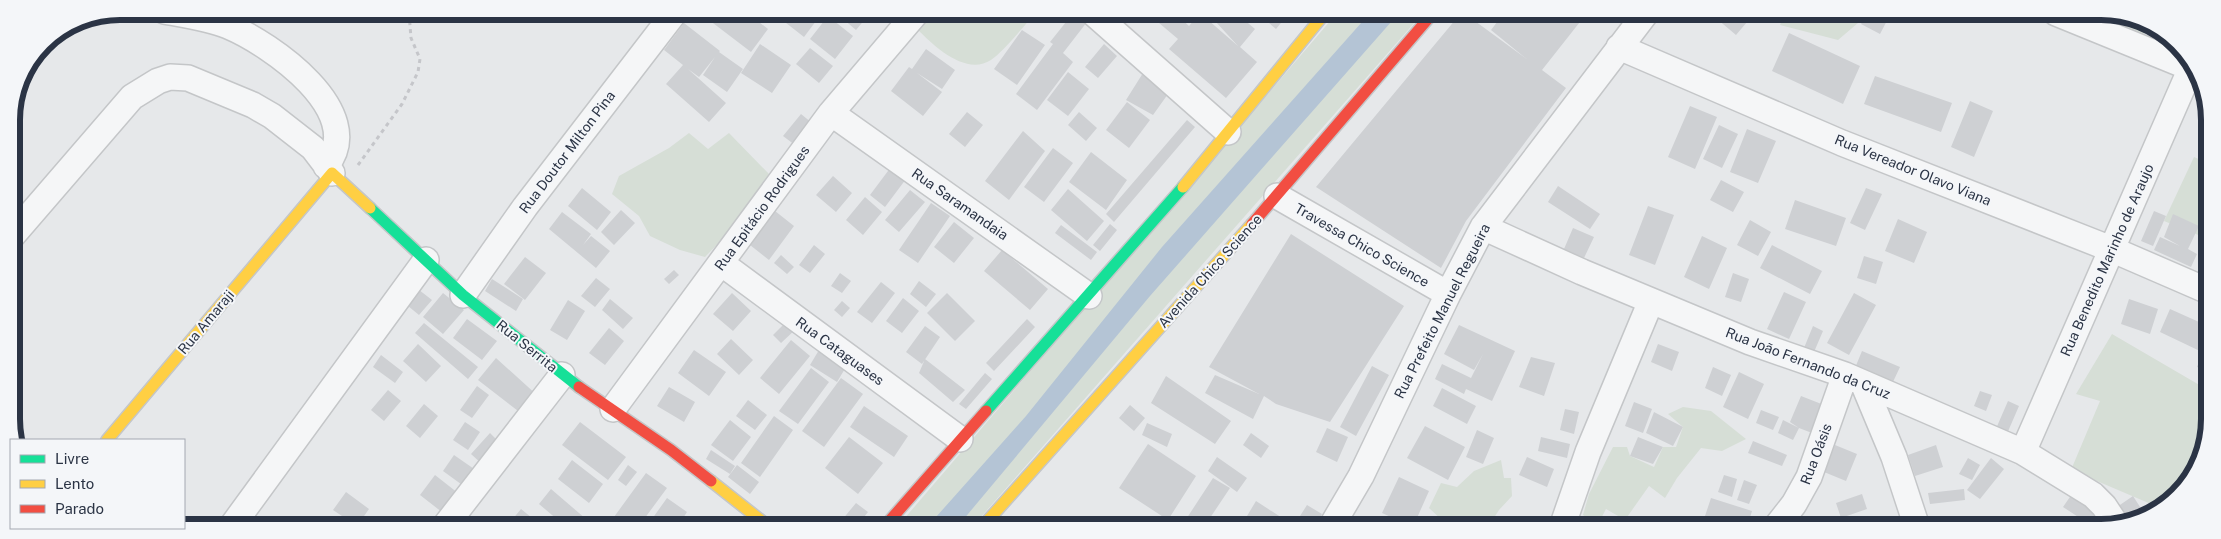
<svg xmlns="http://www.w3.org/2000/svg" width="2221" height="539" viewBox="0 0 2221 539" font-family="'Public Sans',sans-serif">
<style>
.green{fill:#d6ded6}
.water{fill:#b4c4d5}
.building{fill:#ced0d3}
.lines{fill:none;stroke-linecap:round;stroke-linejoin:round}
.street-casing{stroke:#c4c6c8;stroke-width:28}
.fast-casing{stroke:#c4c6c8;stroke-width:14}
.slow-casing{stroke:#c4c6c8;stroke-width:14}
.jam-casing{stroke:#c4c6c8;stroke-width:14}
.path{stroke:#c5c6ca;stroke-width:3;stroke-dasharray:4 4;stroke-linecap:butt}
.street{stroke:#f5f6f7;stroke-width:25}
.fast{stroke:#16e098;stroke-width:11}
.slow{stroke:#ffcf43;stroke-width:11}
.jam{stroke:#f24e42;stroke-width:11}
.labels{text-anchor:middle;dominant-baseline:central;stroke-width:4;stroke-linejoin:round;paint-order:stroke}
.street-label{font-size:14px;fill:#2b3445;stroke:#f4f6f9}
.rim{fill:none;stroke:#2b3445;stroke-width:6}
</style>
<rect width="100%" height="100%" fill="#e6e8ea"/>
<!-- green -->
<path class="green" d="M932,12h104c-11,13 -32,39 -45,48 -25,16 -56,-13 -73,-30z
M1337,13h86l-450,513h-75z
M1785,13h78l-5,10 -20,17 -58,-15z
M2074,13h49l24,14 -7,14z
M689,133l19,16 21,-16 40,41 -36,54 -28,29 -25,-7 -30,-14 -11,-20 -27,-22 7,-18 50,-28z
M2194,157l14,6v76l-44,-18z
M2112,334l96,56v51l-35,60 -15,6 -87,-37 29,-69 -24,-7z
M1683,407l28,4 35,28 -24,12 -21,-3 -24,30 -12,20 -16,-12 -24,34 -19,-11 -9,17 -14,-11 6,-21 24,-47h14l3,9 24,11 9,-20h13l7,-20 -15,-13z
M1501,460l3,18h7l1,18 -13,14 -11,17h-8l-18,-9 -18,4 -15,-14 12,-25 16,4 17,-16z"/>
<!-- water -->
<path class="water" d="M1370,13h29l-249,283 -192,230h-30l98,-110 136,-169z"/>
<!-- building -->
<path class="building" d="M715,12h31l22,17 -17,23 -42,-32z
M772,12h49l1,1 -18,24z
M835,12h36l-15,18z
M1074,12l13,10 -24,31 10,9 -36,48 -21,-16 37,-50 -3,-2z
M1146,12h28l15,14 11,-13 38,33 -23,-25 10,-9h10l20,17 -15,18 17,15 -31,36 -57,-49 9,-10z
M1256,12l33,1 -13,16z
M1461,13h3l64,47 -37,-30 13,-17h83l-45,57 24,18 -100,133 -25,47 -125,-81z
M1710,13h41l2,2 -17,20z
M1867,13h24l-11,21 -19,-10z
M828,16l25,20 -18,23 -25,-20z
M684,23l36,28 -1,1 24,17 -16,23 -24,-17 12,-18 -16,20 -11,-8 38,34 -17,19 -43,-38 17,-19 -19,-15z
M1022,30l23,15 -28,40 -23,-16z
M1789,33l71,33 -17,38 -71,-33z
M760,44l31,21 -19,28 -31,-20z
M1104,44l13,12 -19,22 -13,-11z
M810,48l23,18 -14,17 -23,-19z
M926,49l29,21 -13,19 -25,-16 25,19 -19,24 -32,-25 18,-24 3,2z
M1068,72l21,17 -21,27 -21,-16z
M1143,73l25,21 -15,21 -27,-15z
M1875,76l77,27 -11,29 -77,-28z
M1970,101l23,10 -19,46 -23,-10z
M1127,102l23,18 -21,28 -23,-18z
M1690,106l27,11 -22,52 -27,-12z
M967,112l16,13 -18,22 -16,-13z
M1079,112l18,16 -11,13 -18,-16z
M801,114l11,9 -17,22 -12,-9z
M1187,120l8,7 -81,95 -8,-8z
M1719,125l19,9 -16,34 -19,-9z
M2208,127v17l-6,-2z
M1747,129l29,12 -18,42 -28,-11z
M1023,131l22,20 -36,49 -24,-19z
M1053,148l20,15 -29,39 -20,-15z
M1091,152l36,28 -21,30 -37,-28z
M897,159l15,12 -27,36 -15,-12z
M833,176l19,17 -16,19 -20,-17z
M1721,180l23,12 -11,20 -23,-12z
M1558,186l42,28 -10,15 -42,-27z
M582,188l29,24 -14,18 -29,-24z
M1866,188l16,6 -17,36 -15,-7z
M1068,189l36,32 -17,20 -36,-31z
M910,190l15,12 -26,30 -14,-12z
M865,197l17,15 -19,23 -17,-15z
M1795,200l51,18 -10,28 -51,-17z
M931,203l19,13 -32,47 -19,-13z
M1648,206l26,9 -19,50 -26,-10z
M621,210l14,13 -21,22 -13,-13z
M775,211l19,15 -25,34 -19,-15z
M2154,211l12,5 -13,30 -12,-5z
M562,212l29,22 -8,11 8,-9 19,15 -14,17 -47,-39z
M2173,214l26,12 -11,23 9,5 -6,13 -37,-17 6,-13 20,9 -16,-9z
M1898,219l29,13 -13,31 -29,-12z
M1750,220l21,12 -13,24 -21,-11z
M954,222l20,16 -20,25 -20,-16z
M1110,224l7,6 -17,21 -7,-6z
M1061,225l36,27 -6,8 -36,-27z
M1573,228l21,9 -10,21 -20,-9z
M1291,234l113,72 -74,116 -54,-18 -12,-8 -11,23 -48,-26 10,-18 44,19 -50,-27z
M1702,236l25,12 -18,41 -25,-12z
M2207,241h1v16l-5,-2z
M814,245l11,9 -15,19 -11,-8z
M1772,245l50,26 -12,23 -50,-26z
M1002,250l46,39 -18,21 -46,-39z
M781,255l13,12 -7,7 -13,-11z
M1864,256l19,6 -7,22 -19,-6z
M525,257l21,16 -21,27 -21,-16z
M674,270l5,5 -10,9 -5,-5z
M840,273l11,8 -9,12 -11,-7z
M1733,273l16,6 -8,23 -16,-5z
M596,278l14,11 -15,18 -14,-11z
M492,279l31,20 -7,12 -31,-20z
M919,281l17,13 -10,13 -16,-13z
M881,282l14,11 -23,30 -15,-11z
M414,286l18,14 -13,15 -17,-14z
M1784,292l22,10 -17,37 -22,-10z
M443,293l21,17 -21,24 -20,-17z
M732,293l19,18 -18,20 -20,-17z
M947,293l28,28 -20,20 -28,-28z
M1854,293l22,12 -27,50 -22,-12z
M903,298l16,13 -17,22 -16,-12z
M610,299l23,19 -10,11 -21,-19z
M2129,299l29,10 -8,25 -29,-10z
M568,300l17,11 -18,29 -17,-10z
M842,301l8,7 -8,9 -8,-7z
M2170,309l38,17v14l-6,12 -42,-20z
M467,319l30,22 -15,19 -29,-22z
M1027,319l8,8 -41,44 -8,-8z
M788,320l8,9 -15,14 -8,-8z
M424,323l54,44 -10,12 -53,-46z
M1459,325l56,26 -23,50 -26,-12 -2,5 -29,-15 7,-15 29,14 12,-24 -9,16 -30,-16z
M925,326l15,11 -18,27 -16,-12z
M1813,326l10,5 -9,21 -10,-4z
M609,328l15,13 -19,24 -16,-12z
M731,339l22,21 -14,15 -22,-21z
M791,340l19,16 -31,38 -19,-16z
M418,344l23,22 -15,16 -23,-21z
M1658,344l21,8 -7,19 -21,-9z
M822,345l27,17 -12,20 -27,-17z
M2205,347h3v24l-11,-4z
M694,350l32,22 -17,24 -31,-23z
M1862,351l38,16 -8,17 -37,-16z
M381,355l22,17 -8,11 -22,-16z
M1531,357l24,6 -11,33 -25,-9z
M496,358l42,38 -16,18 -44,-34z
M925,359l40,31 -12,12 -34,-29z
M1372,366l17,9 -33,61 -16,-9z
M1713,367l18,8 -9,21 -17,-8z
M811,368l18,14 -31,42 -19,-13z
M1739,372l25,12 -16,35 -25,-12z
M985,373l7,6 -26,30 -7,-5z
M1166,376l65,45 -16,23 -64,-41z
M841,378l22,16 -39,53 -22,-16z
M477,386l12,9 -17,23 -12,-8z
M669,387l26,15 -11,20 -27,-16z
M1442,388l34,18 -9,18 -34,-18z
M388,390l13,11 -17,20 -13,-11z
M1980,391l12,4 -6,16 -12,-5z
M1801,396l23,9 -12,28 -13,-5 -6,12 -15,-7 5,-13 16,8 -9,-6z
M748,400l19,15 -12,15 -19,-14z
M2008,401l11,5 -13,30 -11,-5z
M1634,402l18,7 -9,24 -18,-7z
M424,404l14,12 -18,22 -14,-12z
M1130,405l15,13 -11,13 -15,-13z
M864,406l44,30 -14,21 -44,-30z
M1565,409l14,3 -5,22 -14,-4z
M1761,410l18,7 -6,13 -17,-7z
M1654,412l29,15 -10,19 -27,-13z
M774,416l19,14 -33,47 -19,-14z
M730,420l21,17 -18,24 -22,-16z
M465,422l15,10 -12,18 -15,-10z
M580,422l46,35 -18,23 -46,-35z
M1147,423l25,11 -5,13 -25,-12z
M1425,426l40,21 -17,33 -41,-22z
M1327,428l21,9 -11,25 -21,-10z
M1477,430l17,8 -11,26 -17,-7z
M490,433l10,10 -18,21 -11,-10z
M1251,433l18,13 -8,12 -18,-13z
M849,437l34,26 -25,31 -33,-26z
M1541,437l29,7 -3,14 -29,-7z
M1638,437l25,10 -10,17 -23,-8z
M1753,441l34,14 -5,11 -34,-13z
M1148,444l48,32 -28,44 -49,-32z
M1835,445l22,9 -11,27 -22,-9z
M1936,445l7,22 -28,9 -7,-21z
M711,450l24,16 -5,8 -24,-15z
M454,455l23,16 -12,16 -22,-16z
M1217,457l30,21 -10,14 -29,-21z
M1527,457l27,12 -7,18 -28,-12z
M1968,458l12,7 -8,15 -13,-6z
M1991,458l13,11 -24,30 -13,-9z
M572,460l31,24 -14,19 -31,-24z
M628,465l9,7 -11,14 -8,-6z
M737,465l22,17 -9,12 -22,-17z
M646,473l21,15 -28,38h-13l-12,-9z
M435,475l28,22 -16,19 -27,-21z
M1724,475l13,4 -5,18 -14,-5z
M1399,477l30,14 -16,36 -31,-14z
M1213,478l17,10 -26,39h-23z
M1744,480l13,5 -8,19 -12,-4z
M551,489l35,30 -5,7h-16l-26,-22z
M1964,489l1,11 -35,4 -2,-11z
M346,492l23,17 -12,17 -24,-16z
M1862,494l5,15 -26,9 -5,-15z
M2072,494l26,17 -9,13 -26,-17z
M2133,496l11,17 -22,9 -8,-13z
M667,498l20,14 -9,14h-31z
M1711,498l41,13 -5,16h-29l-15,-5z
M1256,501l40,26h-32l-17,-11z
M856,503l12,9 -11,14h-20z
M1307,505l15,9 -7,12 -15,-10z
M521,509l21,17h-35z
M387,519l10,7h-14z
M1943,521l3,6h-16z
M2013,525h20v2h-20z"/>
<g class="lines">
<defs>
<path id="street" d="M164,11c21,4 44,7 64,15 43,18 141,86 98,140
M1092,12l136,120
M2056,13l135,55
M1619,47l223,96 269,106 97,42
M831,113l258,183
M1277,196l171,98
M1483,227l99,45 168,70 95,33 178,77 70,43 11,11 12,18
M12,236l120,-139 26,-16 12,-4 18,1 65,27 19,11 41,32 19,25
M721,263l239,176
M463,295l62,-88 150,-195
M1863,383l31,74 23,70
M613,409l218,-296 86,-101
M2023,452l168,-384
M232,526l194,-266
M445,526l117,-151
M1331,527l30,-51 87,-182 35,-67 163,-214
M1562,527l26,-75 63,-151
M1776,527l18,-23 15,-27 36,-102"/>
<path id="fast" d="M370,208l93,87 116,92
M986,411l197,-224"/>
<path id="slow" d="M1183,187l142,-174
M107,440l225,-267 38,35
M711,481l57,45
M983,526l269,-302"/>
<path id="jam" d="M1252,224l181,-211
M579,387l92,63 40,31
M885,526l101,-115"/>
</defs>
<!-- street casing -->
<use href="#street" class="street-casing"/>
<!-- fast casing -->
<use href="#fast" class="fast-casing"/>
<!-- slow casing -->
<use href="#slow" class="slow-casing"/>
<!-- jam casing -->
<use href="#jam" class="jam-casing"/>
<!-- path -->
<path class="path" d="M358,165l44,-61 16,-32 2,-13 -9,-21 -2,-25"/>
<!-- street -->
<use href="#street" class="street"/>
<!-- fast -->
<use href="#fast" class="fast"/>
<!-- slow -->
<use href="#slow" class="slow"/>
<!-- jam -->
<use href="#jam" class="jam"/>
</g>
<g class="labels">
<!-- street labels -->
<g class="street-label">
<text transform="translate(567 152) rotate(-53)">Rua Doutor Milton Pina</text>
<text transform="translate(1913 170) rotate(22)">Rua Vereador Olavo Viana</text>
<text transform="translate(960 204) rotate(35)">Rua Saramandaia</text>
<text transform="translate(762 208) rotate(-54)">Rua Epitácio Rodrigues</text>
<text transform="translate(1362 245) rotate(30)">Travessa Chico Science</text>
<text transform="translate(2107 260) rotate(-66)">Rua Benedito Marinho de Araujo</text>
<text transform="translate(1210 271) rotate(-48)">Avenida Chico Science</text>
<text transform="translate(1442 311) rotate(-63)">Rua Prefeito Manuel Regueira</text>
<text transform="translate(206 322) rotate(-50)">Rua Amaraji</text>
<text transform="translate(527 346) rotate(39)">Rua Serrita</text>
<text transform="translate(840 351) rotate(36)">Rua Cataguases</text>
<text transform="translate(1808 363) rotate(21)">Rua João Fernando da Cruz</text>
<text transform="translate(1816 454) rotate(-69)">Rua Oásis</text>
</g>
</g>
<!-- crop -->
<path d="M0 0H2221V539H0ZM120 20H2101A100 100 0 0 1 2201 120V419A100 100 0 0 1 2101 519H120A100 100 0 0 1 20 419V120A100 100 0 0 1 120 20Z" fill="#f4f6f9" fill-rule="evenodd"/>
<path class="rim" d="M120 20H2101A100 100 0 0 1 2201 120V419A100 100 0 0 1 2101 519H120A100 100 0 0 1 20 419V120A100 100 0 0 1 120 20Z"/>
<!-- legend -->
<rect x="10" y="439" width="175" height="90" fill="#f4f6f9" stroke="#a4a8b1"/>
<rect x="20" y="455" width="25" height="8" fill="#16e098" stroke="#a4a8b1"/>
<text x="55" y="464" font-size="15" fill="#2b3445">Livre</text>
<rect x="20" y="480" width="25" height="8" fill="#ffcf43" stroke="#a4a8b1"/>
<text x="55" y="489" font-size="15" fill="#2b3445">Lento</text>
<rect x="20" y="505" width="25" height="8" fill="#f24e42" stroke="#a4a8b1"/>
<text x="55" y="514" font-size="15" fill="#2b3445">Parado</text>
</svg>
